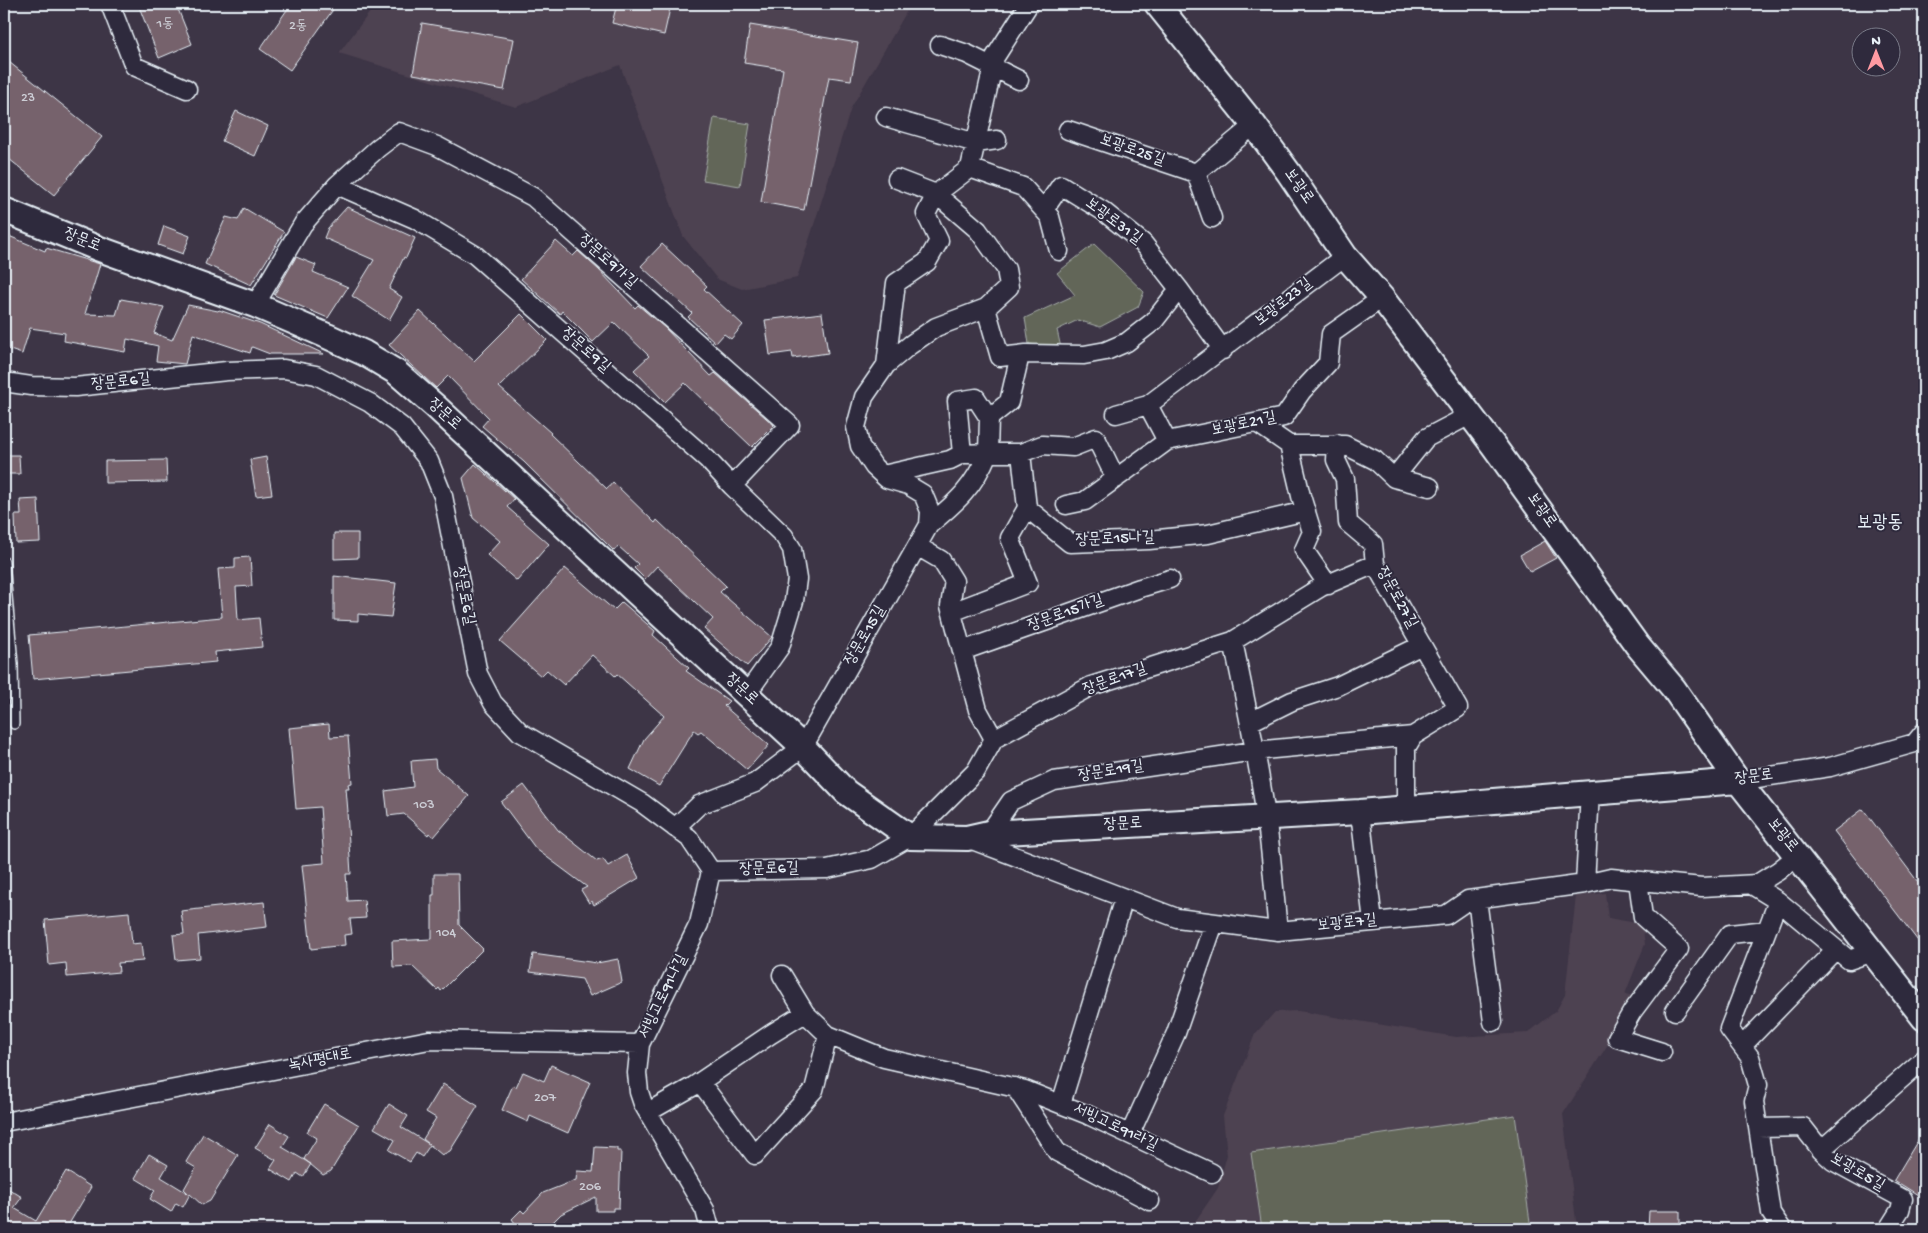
<svg xmlns="http://www.w3.org/2000/svg" width="1928" height="1233" viewBox="0 0 1928 1233" font-family="'Gochi Hand','Poor Story',sans-serif">
<style>
.built{fill:#4e4251}
.green{fill:#626658;stroke:#a5aca8}
.building{fill:#76626c;stroke:#e8f1f8}
.lines{fill:none;stroke-linecap:round;stroke-linejoin:round}
.lane-casing{stroke:#e8f1f8;stroke-width:12}
.street-casing{stroke:#e8f1f8;stroke-width:21}
.secondary-casing{stroke:#e8f1f8;stroke-width:28}
.lane{stroke:#2f2a3d;stroke-width:9}
.street{stroke:#2f2a3d;stroke-width:18}
.secondary{stroke:#2f2a3d;stroke-width:24}
.labels{text-anchor:middle;dominant-baseline:central;stroke-width:4;stroke-linejoin:round;paint-order:stroke}
.number-label{font-size:14px;fill:#cccdd5}
.street-label{font-size:16px;fill:#e8f1f8;stroke:#2f2a3d}
.quarter-label{font-size:19px;fill:#e8f1f8;stroke:#2f2a3d}
</style>
<rect width="100%" height="100%" fill="#3d3546"/>
<filter id="ink" filterUnits="userSpaceOnUse"><feTurbulence type="fractalNoise" baseFrequency=".02" numOctaves="2"/><feDisplacementMap in="SourceGraphic" scale="10" xChannelSelector="R" yChannelSelector="G"/><feConvolveMatrix kernelMatrix="1 2 1 2 8 2 1 2 1" color-interpolation-filters="sRGB"/></filter>
<g filter="url(#ink)">
<!-- built -->
<path class="built" d="M376,4h535l-60,104 -54,170 -55,11 -25,-10 -34,-43 -63,-171 -104,42 -177,-54z
M1605,893l3,25 34,6 3,20 -20,50 8,2 -19,39 -51,79 14,115h-387l28,-41 9,-33 -4,-39 32,-82 20,-22 23,-1 158,26 72,-4 28,-22 9,-16 11,-99z"/>
<!-- green -->
<path class="green" d="M714,118l36,6 -10,62 -37,-6z
M1094,244l50,48 -6,15 -38,20 -22,-7 -21,10 4,18 -32,-4 -4,-26 50,-23 -18,-22z
M1515,1115l16,114h-269l-11,-76z"/>
<!-- building -->
<path class="building" d="M138,4h38l16,40 -33,14z
M291,4h46l-47,66 -30,-21z
M617,4h54l-7,31 -52,-12z
M422,23l92,16 -10,51 -91,-16z
M750,25l108,18 -7,37 -22,-3 -25,133 -43,-8 22,-133 -39,-6z
M4,58l98,79 -48,58 -50,-40z
M236,111l32,15 -13,30 -33,-15z
M347,207l68,31 -9,20 -2,-1 -15,32 13,8 -13,23 -37,-24 22,-36 -50,-22 4,-10z
M244,208l40,24 -33,53 -46,-21 21,-47 12,3z
M164,226l26,10 -7,18 -25,-9z
M4,234l41,17 1,-3 54,16 -15,50 31,1 5,-16 43,8 -10,26 18,7 16,-35 30,6 1,-1 41,14 64,30h-54l-18,-7 -2,6 -57,-19 -8,30 -29,-3 2,-15 -31,-7 -2,13 -61,-11 1,-8 -35,-5 -8,26 -18,-6z
M556,241l17,15 5,-5 21,19 36,38 3,-3 27,23 46,48 4,-3 59,52 -22,22 -67,-64 -20,19 -31,-32 15,-14 -35,-34 -21,20 -31,-31 -2,3 -39,-35z
M662,244l45,42 -3,3 39,36 -12,14 -7,-5 -8,9 -28,-26 4,-4 -51,-47z
M296,257l20,8 -3,7 35,15 -20,31 -54,-23z
M420,311l54,50 47,-47 26,26 -48,47 52,46 -1,1 57,55 6,-7 42,41 2,-3 69,66 -6,6 52,45 -25,29 -43,-37 9,-10 -56,-53 -12,13 -11,-11 4,-4 -20,-18 -4,5 -90,-89 -42,-36 7,-8 -41,-42 -12,12 -47,-43z
M822,313l6,40 -35,5 -1,-6 -22,3 -5,-35z
M4,455h15l1,19h-16z
M266,457l6,37 -16,2 -6,-36z
M166,460l1,22 -62,1v-22z
M475,464l39,35 -7,8 42,37 -32,37 -30,-26 13,-14 -27,-23 -10,-40z
M38,499l2,43 -24,1 -1,-28h6l-1,-15z
M334,533h24v25l-24,1z
M1545,541l11,17 -26,14 -10,-17z
M250,557l2,29 -16,1 2,33 21,-2 3,29 -47,5 1,10 -183,17 -4,-44 193,-18 -4,-48 17,-1v-10z
M565,568l49,42 8,-8 33,29 -2,4 36,33 -3,3 43,30 -5,5 45,39 -22,25 -46,-39 -3,2 -4,-3 -35,56 -29,-17 14,-30 20,-23 -47,-42 -2,2 -23,-21 -28,30 -17,-15 -6,6 -41,-35z
M334,576l62,7 -5,34 -33,-3v7l-24,-1z
M329,724l1,13 18,-1 4,47 -4,1 1,4h-3l2,24h-1l4,62h-5l2,27 16,-1 2,18 -16,1 2,15 -8,1 1,10 -34,4 -9,-84 22,-2 -4,-56 -24,2 -7,-81z
M435,759l1,9 33,28 -35,41 -5,-4 -1,2 -24,-21 -16,2 -3,-25 28,-4 -2,-26z
M524,785l34,45 39,31 6,-2 5,7 19,-11 12,23 -45,27 -2,-4 -3,2 -8,-13 6,-3 -51,-38 -35,-47z
M1863,809l61,81v59l-90,-118z
M434,874h24l1,51 24,24 -42,42 -2,-3 -2,2 -25,-24 -19,1 -1,-26 40,-2v-44h2z
M264,902l3,25 -69,8 2,23 -24,2 -3,-25 11,-1 -3,-23z
M129,912l3,32 9,-1 2,18 -25,2 1,9 -52,5 -1,-14 -17,2 -4,-45z
M533,954l64,9 21,-4 4,23 -32,14 -8,-17 -52,-7z
M551,1065l39,17 -22,51 -38,-17 -2,6 -26,-12 11,-25 3,2 7,-15 21,9z
M443,1084l35,22 -28,45 -8,4 -12,-10 -8,12 -6,-4 -6,9 -21,-12 6,-10 -21,-12 15,-24 19,12 -7,11 28,17 -6,-5 13,-21 -10,-6z
M324,1104l35,21 -28,46 -8,4 -19,-16 13,-21 -10,-6z
M270,1124l19,12 -7,11 29,17 -8,13 -6,-4 -5,9 -22,-13 6,-9 -21,-12z
M1924,1130v56l-6,9 -24,-15z
M203,1134l35,21 -28,46 -8,4 -12,-11 -7,13 -7,-4 -5,9 -21,-13 5,-9 -20,-12 14,-24 19,11 -7,12 28,17 -5,-5 12,-21 -10,-6z
M595,1147l22,1v3h4l-2,57h-6v3h-17v-14l-35,17 -15,15h-37l6,-6 -3,-4 9,-9 3,3 19,-20 33,-13 1,-9 16,1z
M66,1171l25,16 -25,42h-62l4,-8 -1,-1 -3,5v-39l18,11 -8,11 22,13z
M1649,1211h31v18h-32z"/>
<g class="lines">
<defs>
<path id="lane" d="M4,562l9,102 1,60"/>
<path id="street" d="M110,4l24,62 53,23
M940,45l27,9 52,26
M886,117l90,26 21,-3
M1068,130l128,43 58,-48
M970,168l53,19 27,30 9,34
M1196,173l16,45
M897,179l39,15 42,36 28,39 3,18 -23,21 -50,19 -26,18 -24,20 -22,32 -8,30 4,19 14,21 13,12 21,6 15,9 7,17 -1,14
M337,185l41,-37 21,-16 38,14 96,51 257,228 -58,61
M1044,210l17,-25 42,26 40,32 36,46
M255,305l48,-81 34,-39 78,34 60,36 232,204 25,27 52,50 8,13 5,30 -3,22 -14,46 -34,48
M986,308l14,49 26,-3 58,1 22,-4 21,-9 27,-21 25,-32 44,61
M886,365l10,-82 31,-21 12,-21 -13,-27 10,-20 34,-26 25,-111 34,-53
M4,382l27,4 44,1 152,-16 57,-2 32,6 54,28 32,24 27,34 14,35 35,178 15,29 27,29 122,71 47,35 22,33 116,-2 45,-10 38,-22 66,-66 18,-32 97,-53 142,-45 88,-54 54,-23
M1148,405l19,36
M1116,414l32,-9 197,-149
M989,418l20,-16 11,-47
M1257,423l32,22h56l30,15 19,18 36,9
M1337,444l-1,16 9,19 3,44 25,21 2,20 83,144 -45,28 -7,12v60
M1289,445l12,51 11,36 -8,18 24,35
M1021,453l21,-8 31,2 23,-9 20,41
M883,475l67,-15 12,-6 26,-1 1,-35 -13,-20 -19,3 5,53
M1394,478l32,-40 44,-23
M1066,505l19,-4 82,-60 117,-24 18,-26 26,-28 3,-29 51,-36
M917,546l24,14 13,21 -4,25 28,104 16,29
M952,612l76,-29 -18,-45 17,-30
M1233,641c12,58 25,117 33,176 6,38 8,76 12,114
M962,651l178,-63 30,-9
M1250,722l42,-21 46,-15 84,-41
M1738,781l92,-14 85,-24 9,-11
M1360,812l13,110
M675,828l24,-23 56,-22 48,-36 126,-222c28,-23 45,-38 59,-72h33l6,55 43,35 79,-3 59,-6 98,-23
M989,833l22,-32 43,-20 200,-30 159,-15
M967,838l210,80 101,13 168,-16 22,-15 117,-16 26,-6 91,9 55,-3 21,-13 20,-16
M1638,881l5,36 36,32 -47,63 -15,26 45,14
M1585,884l5,-92
M1752,885l26,16 71,59 23,-8
M1477,899l16,123
M1778,901l-49,128 21,28 8,28 -4,16 17,112 11,16
M782,975l23,38
M1675,1011l55,-77 37,-4
M1742,1046l94,-97
M700,1082l55,73 59,-65 14,-55
M1015,1087l42,65 93,49
M1061,1104l63,-206
M648,1112l46,-26 77,-52 34,-21 23,22 56,23 141,32 63,25 124,58
M4,1122l425,-82 211,4
M1758,1128l45,-1 18,23 12,11 70,38 -3,11 -12,19
M1130,1134l46,-101 38,-110
M1821,1150l103,-91
M710,1229l-5,-19 -62,-106 -4,-12 -2,-19 3,-29 59,-120 12,-53"/>
<path id="secondary" d="M1157,4l97,121 35,48 56,83 37,42 111,147 144,200 37,44 64,92 186,237
M4,210l93,38 158,57 72,31 37,17 32,19 39,34 368,341 43,45 64,45 57,1 22,-5 371,-21 378,-31"/>
</defs>
<!-- lane casing -->
<use href="#lane" class="lane-casing"/>
<!-- street casing -->
<use href="#street" class="street-casing"/>
<!-- secondary casing -->
<use href="#secondary" class="secondary-casing"/>
<!-- lane -->
<use href="#lane" class="lane"/>
<!-- street -->
<use href="#street" class="street"/>
<!-- secondary -->
<use href="#secondary" class="secondary"/>
</g>
</g>
<g class="labels">
<!-- number labels -->
<g class="number-label">
<text x="165" y="24">1동</text>
<text x="298" y="26">2동</text>
<text x="28" y="98">23</text>
<text x="424" y="805">103</text>
<text x="446" y="933">104</text>
<text x="545" y="1098">207</text>
<text x="590" y="1187">206</text>
</g>
<!-- street labels -->
<g class="street-label">
<text transform="translate(1132 151) rotate(19)">보광로25길</text>
<text transform="translate(1298 187) rotate(55)">보광로</text>
<text transform="translate(1113 222) rotate(37)">보광로31길</text>
<text transform="translate(82 241) rotate(22)">장문로</text>
<text transform="translate(607 262) rotate(42)">장문로9가길</text>
<text transform="translate(1284 303) rotate(-38)">보광로23길</text>
<text transform="translate(585 351) rotate(41)">장문로9길</text>
<text transform="translate(121 383) rotate(-6)">장문로6길</text>
<text transform="translate(444 415) rotate(42)">장문로</text>
<text transform="translate(1244 425) rotate(-12)">보광로21길</text>
<text transform="translate(1541 511) rotate(55)">보광로</text>
<text transform="translate(1115 540) rotate(-2)">장문로15나길</text>
<text transform="translate(463 596) rotate(79)">장문로6길</text>
<text transform="translate(1396 598) rotate(61)">장문로27길</text>
<text transform="translate(1066 614) rotate(-20)">장문로15가길</text>
<text transform="translate(866 636) rotate(-60)">장문로15길</text>
<text transform="translate(1115 680) rotate(-20)">장문로17길</text>
<text transform="translate(741 690) rotate(43)">장문로</text>
<text transform="translate(1111 772) rotate(-9)">장문로19길</text>
<text transform="translate(1754 778) rotate(-7)">장문로</text>
<text transform="translate(1123 825) rotate(-3)">장문로</text>
<text transform="translate(1782 836) rotate(51)">보광로</text>
<text transform="translate(769 870) rotate(-1)">장문로6길</text>
<text transform="translate(1347 924) rotate(-6)">보광로7길</text>
<text transform="translate(664 997) rotate(-64)">서빙고로91나길</text>
<text transform="translate(320 1061) rotate(-11)">녹사평대로</text>
<text transform="translate(1115 1128) rotate(25)">서빙고로91라길</text>
<text transform="translate(1857 1173) rotate(30)">보광로5길</text>
</g>
<!-- quarter labels -->
<g class="quarter-label">
<text x="1880" y="523">보광동</text>
</g>
</g>
<!-- margin -->
<rect width="1928" height="1233" fill="none" stroke="#2f2a3d" stroke-width="20"/>
<rect x="10" y="10" width="1908" height="1213" fill="none" stroke="#e8f1f8" stroke-width="2" filter="url(#ink)"/>
<!-- north arrow -->
<g transform="translate(1876 52)"><circle r="24" fill="#2f2a3d" stroke="#797a88"/>
<path d="M0-4L9 19L0 12L-9 19Z" fill="#ff9aa2"/>
<text y="-8" font-size="14" font-weight="bold" text-anchor="middle" fill="#e8f1f8">N</text>
</g>
</svg>
